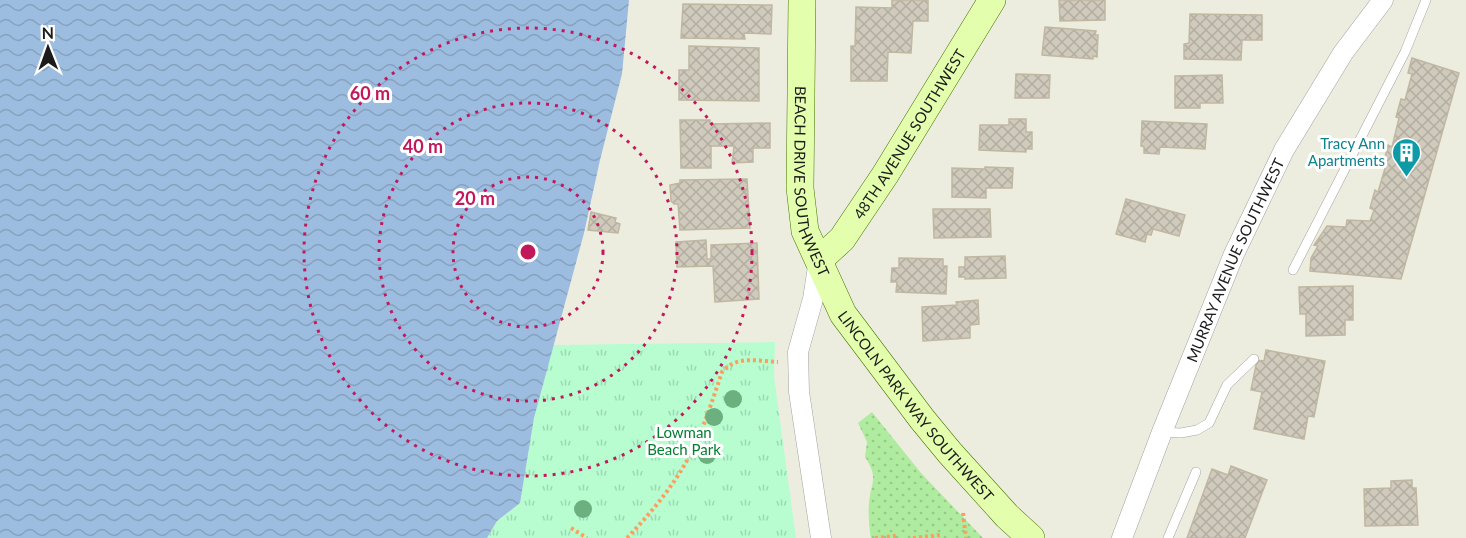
<svg xmlns="http://www.w3.org/2000/svg" width="1466" height="538" viewBox="0 0 1466 538" font-family="Lato,sans-serif">
<style>
.park{fill:url(#park-tufts)}
.garden{fill:url(#garden-dots)}
.water{fill:url(#water-waves)}
.building{fill:url(#building-cross-hatch);stroke:#c0b7a1;stroke-width:1.5}
.lines{fill:none;stroke-linecap:round;stroke-linejoin:round}
.lane-casing{stroke:#a2a2a2;stroke-width:10}
.street-casing{stroke:#a2a2a2;stroke-width:21}
.secondary-casing{stroke:#467300;stroke-width:28}
.path{stroke:#ff9d5e;stroke-width:4;stroke-dasharray:3 3;stroke-linecap:butt}
.lane{stroke:#fff;stroke-width:9}
.street{stroke:#fff;stroke-width:20}
.secondary{stroke:#e3fead;stroke-width:27}
.tree{fill:#6db07f}
.ring{fill:none;stroke:#c2185b;stroke-width:3;stroke-dasharray:3 6}
.labels{text-anchor:middle;dominant-baseline:central;stroke-width:6;stroke-linejoin:round;paint-order:stroke}
.street-label{font-size:15px;fill:#1b1b1b;stroke:#fff}
.culture-label{font-size:15px;fill:#0d838f;stroke:#fff;text-anchor:end}
.park-label{font-size:15px;fill:#047e31;stroke:#fff}
.centre{fill:#c2185b;stroke:#fff;stroke-width:3}
.ring-label{font-size:18px;text-anchor:middle;font-weight:bold;fill:#c2185b;stroke:#fff;stroke-width:6;stroke-linejoin:round;paint-order:stroke}
</style>
<defs>
<pattern id="park-tufts" width="24" height="20" patternUnits="userSpaceOnUse" patternTransform="scale(1.5)"><rect width="24" height="20" fill="#b7fdd0"/><path d="M3 7l-1-3M5 7V3M7 7l1-3M15 17l-1-3M17 17v-4M19 17l1-3" fill="none" stroke="#9dd8b2"/></pattern>
<pattern id="garden-dots" width="8" height="8" patternUnits="userSpaceOnUse" patternTransform="scale(1.5)"><rect width="8" height="8" fill="#b0eca0"/><path d="M2 2h.1M6 6h.1" fill="none" stroke="#97ca89" stroke-width="1.8" stroke-linecap="round"/></pattern>
<pattern id="water-waves" width="16" height="10" patternUnits="userSpaceOnUse" patternTransform="scale(1.5)"><rect width="16" height="10" fill="#9cbddf"/><path d="M0 5q4-4 8 0t8 0" fill="none" stroke="#86a2bf"/></pattern>
<pattern id="building-cross-hatch" width="8" height="8" patternUnits="userSpaceOnUse" patternTransform="scale(1.5)"><rect width="8" height="8" fill="#d0cabc"/><path d="M0 0l8 8M0 8l8-8" fill="none" stroke="#b2ada1"/></pattern>
</defs>
<rect width="100%" height="100%" fill="#ededdf"/>
<!-- park -->
<path class="park" d="M775,342l-1,34 22,162h-309l10,-17 23,-18 14,-85 19,-73z"/>
<!-- garden -->
<path class="garden" d="M872,412l49,61 62,65h-112c-2,-12 -3,-23 -2,-35 2,-21 10,-25 -4,-46l2,-15 -9,-19z"/>
<!-- water -->
<path class="water" d="M0,0h629l-7,74 -22,86 -16,73 -50,185 -14,85 -23,18 -10,17h-487z"/>
<!-- building -->
<path class="building" d="M892,0h36v21h-15l-2,32 -23,-1 -1,29h-36v-35h4l1,-39 36,1z
M1059,0h46v20l-45,1z
M683,4l89,1 -1,29 -27,-1 1,6 -64,-1z
M1190,14l72,1v25h-20l-1,20 -57,-1v-15l5,-1z
M1045,27l51,4 -1,4h3l-1,22 -4,-1v3l-51,-4z
M689,46l70,2v53l-80,-1v-30h10z
M1412,58l47,15 -58,206 -91,-8 1,-13 7,-12 -4,-1 13,-19 19,1 1,-7 23,1 4,-11 -4,-2 5,-18 3,2 8,-27h-3l5,-20 4,2 7,-29 -3,-1 5,-18 4,1 7,-26 -4,-1z
M1016,74l34,1 -1,23h-34z
M1222,75l1,28h-23v5h-25v-32z
M1009,119h17v13h6v17h-6v3l-47,-2 1,-25h29z
M680,120h30v4l60,-1v25h-17v14l-21,1 2,-17h-23v22h-30z
M1142,121l65,3 -2,25 -45,-2 -1,7 -15,-1v-6l-3,-1z
M985,167l28,1 -1,20h-26v10l-34,-1v-29l33,1z
M747,179l3,49 -70,2 -2,-26h-4l-3,-3 -1,-16 10,-2v-3z
M1126,199l59,16 -6,21 -26,-7 -2,6 -4,-1 -2,8 -29,-8z
M933,209h57l1,28 -57,1z
M591,212l25,6 -1,4 5,2 -2,9 -30,-3z
M706,240l1,19h4v-14l46,-2 2,56 -44,3 -2,-36 -36,1 -1,-25z
M1005,256l1,22 -41,1v-2h-6v-10h6v-10z
M899,258l44,1v7h4l-1,28 -50,-2 1,-10h-6l1,-14h7z
M1353,286v34h-8v15l-39,1v-22h-6l-1,-27z
M978,300l1,24 -9,1v13l-47,3 -1,-34 35,-2 -1,-3z
M1266,350l59,11 -11,56 -6,-1 -4,23 -50,-10 8,-37 -11,-2 6,-30 7,1z
M1231,466l36,14 -22,58h-58l25,-69 16,6z
M1412,480v8h4l2,37 -53,1 -1,-37 27,-1v-7z"/>
<g class="lines">
<defs>
<path id="lane" d="M1293,270l112,-218 21,-52
M1162,432l19,1 16,-3 12,-7 18,-38 27,-26
M1168,538l28,-66"/>
<g id="street">
<path d="M819,260l-6,39 -15,53 1,40 22,146"/>
<path id="s1" d="M1122,538l40,-106 72,-178 50,-104 59,-97 40,-53"/>
</g>
<g id="secondary">
<path id="s2" d="M802,0l-2,188 5,43 38,83 79,105 28,34 57,63 24,22"/>
<path id="s3" d="M819,260l23,-21 43,-64 107,-175"/>
</g>
</defs>
<!-- lane casing -->
<use href="#lane" class="lane-casing"/>
<!-- street casing -->
<use href="#street" class="street-casing"/>
<!-- secondary casing -->
<use href="#secondary" class="secondary-casing"/>
<!-- path -->
<path class="path" d="M963,513l3,25
M571,528l16,10
M627,538c29,-30 57,-65 73,-104 8,-20 15,-41 22,-62 14,-17 36,-11 56,-10
M875,538l21,-2v2
M913,538l27,-3v3"/>
<!-- lane -->
<use href="#lane" class="lane"/>
<!-- street -->
<use href="#street" class="street"/>
<!-- secondary -->
<use href="#secondary" class="secondary"/>
</g>
<!-- trees -->
<g class="tree">
<circle cx="733" cy="399" r="9"/>
<circle cx="714" cy="417" r="9"/>
<circle cx="707" cy="455" r="9"/>
<circle cx="583" cy="509" r="9"/>
</g>
<!-- distance rings -->
<g class="ring">
<circle cx="528" cy="252" r="75"/>
<circle cx="528" cy="252" r="149"/>
<circle cx="528" cy="252" r="224"/>
</g>
<!-- icons -->
<defs>
<symbol id="building-pin" viewBox="-11 -11 22 30"><path d="M0 17L-7.5 6A9.5 9.5 0 1 1 7.5 6Z" fill="#0f9aa8" stroke="#fff"/><path d="M-4-6H4V6H1V3H-1V6H-4ZM-2.5-4.3h1.7v1.8h-1.7ZM.8-4.3h1.7v1.8H.8ZM-2.5-1h1.7V.8h-1.7ZM.8-1h1.7V.8H.8Z" fill="#fff"/></symbol>
</defs>
<g fill-rule="evenodd">
<use href="#building-pin" x="1390" y="136" width="33" height="45"/>
</g>
<g class="labels">
<!-- street labels -->
<g class="street-label">
<text stroke="none"><textPath href="#s3" startOffset="156">48TH AVENUE SOUTHWEST</textPath></text>
<text stroke="none"><textPath href="#s2" startOffset="183">BEACH DRIVE SOUTHWEST</textPath></text>
<text stroke="none"><textPath href="#s1" startOffset="300">MURRAY AVENUE SOUTHWEST</textPath></text>
<text stroke="none"><textPath href="#s2" startOffset="440">LINCOLN PARK WAY SOUTHWEST</textPath></text>
</g>
<!-- culture labels -->
<g class="culture-label">
<text x="1385" y="143">Tracy Ann<tspan x="1385" dy="17">Apartments</tspan></text>
</g>
<!-- park labels -->
<g class="park-label">
<text x="684" y="432">Lowman<tspan x="684" dy="17">Beach Park</tspan></text>
</g>
</g>
<circle cx="528" cy="252" r="9" class="centre"/>
<g class="ring-label">
<text x="370" y="100">60 m</text>
<text x="423" y="153">40 m</text>
<text x="475" y="205">20 m</text>
</g>
<!-- north arrow -->
<g transform="translate(48 48) rotate(359)" stroke="#ffffff" stroke-width="4.5" paint-order="stroke">
<path d="M0-4.5L10 22L0 15L-10 22Z" fill="#1b1b1b"/>
<text y="-9" font-size="16" font-weight="bold" text-anchor="middle" fill="#1b1b1b">N</text>
</g>
</svg>
